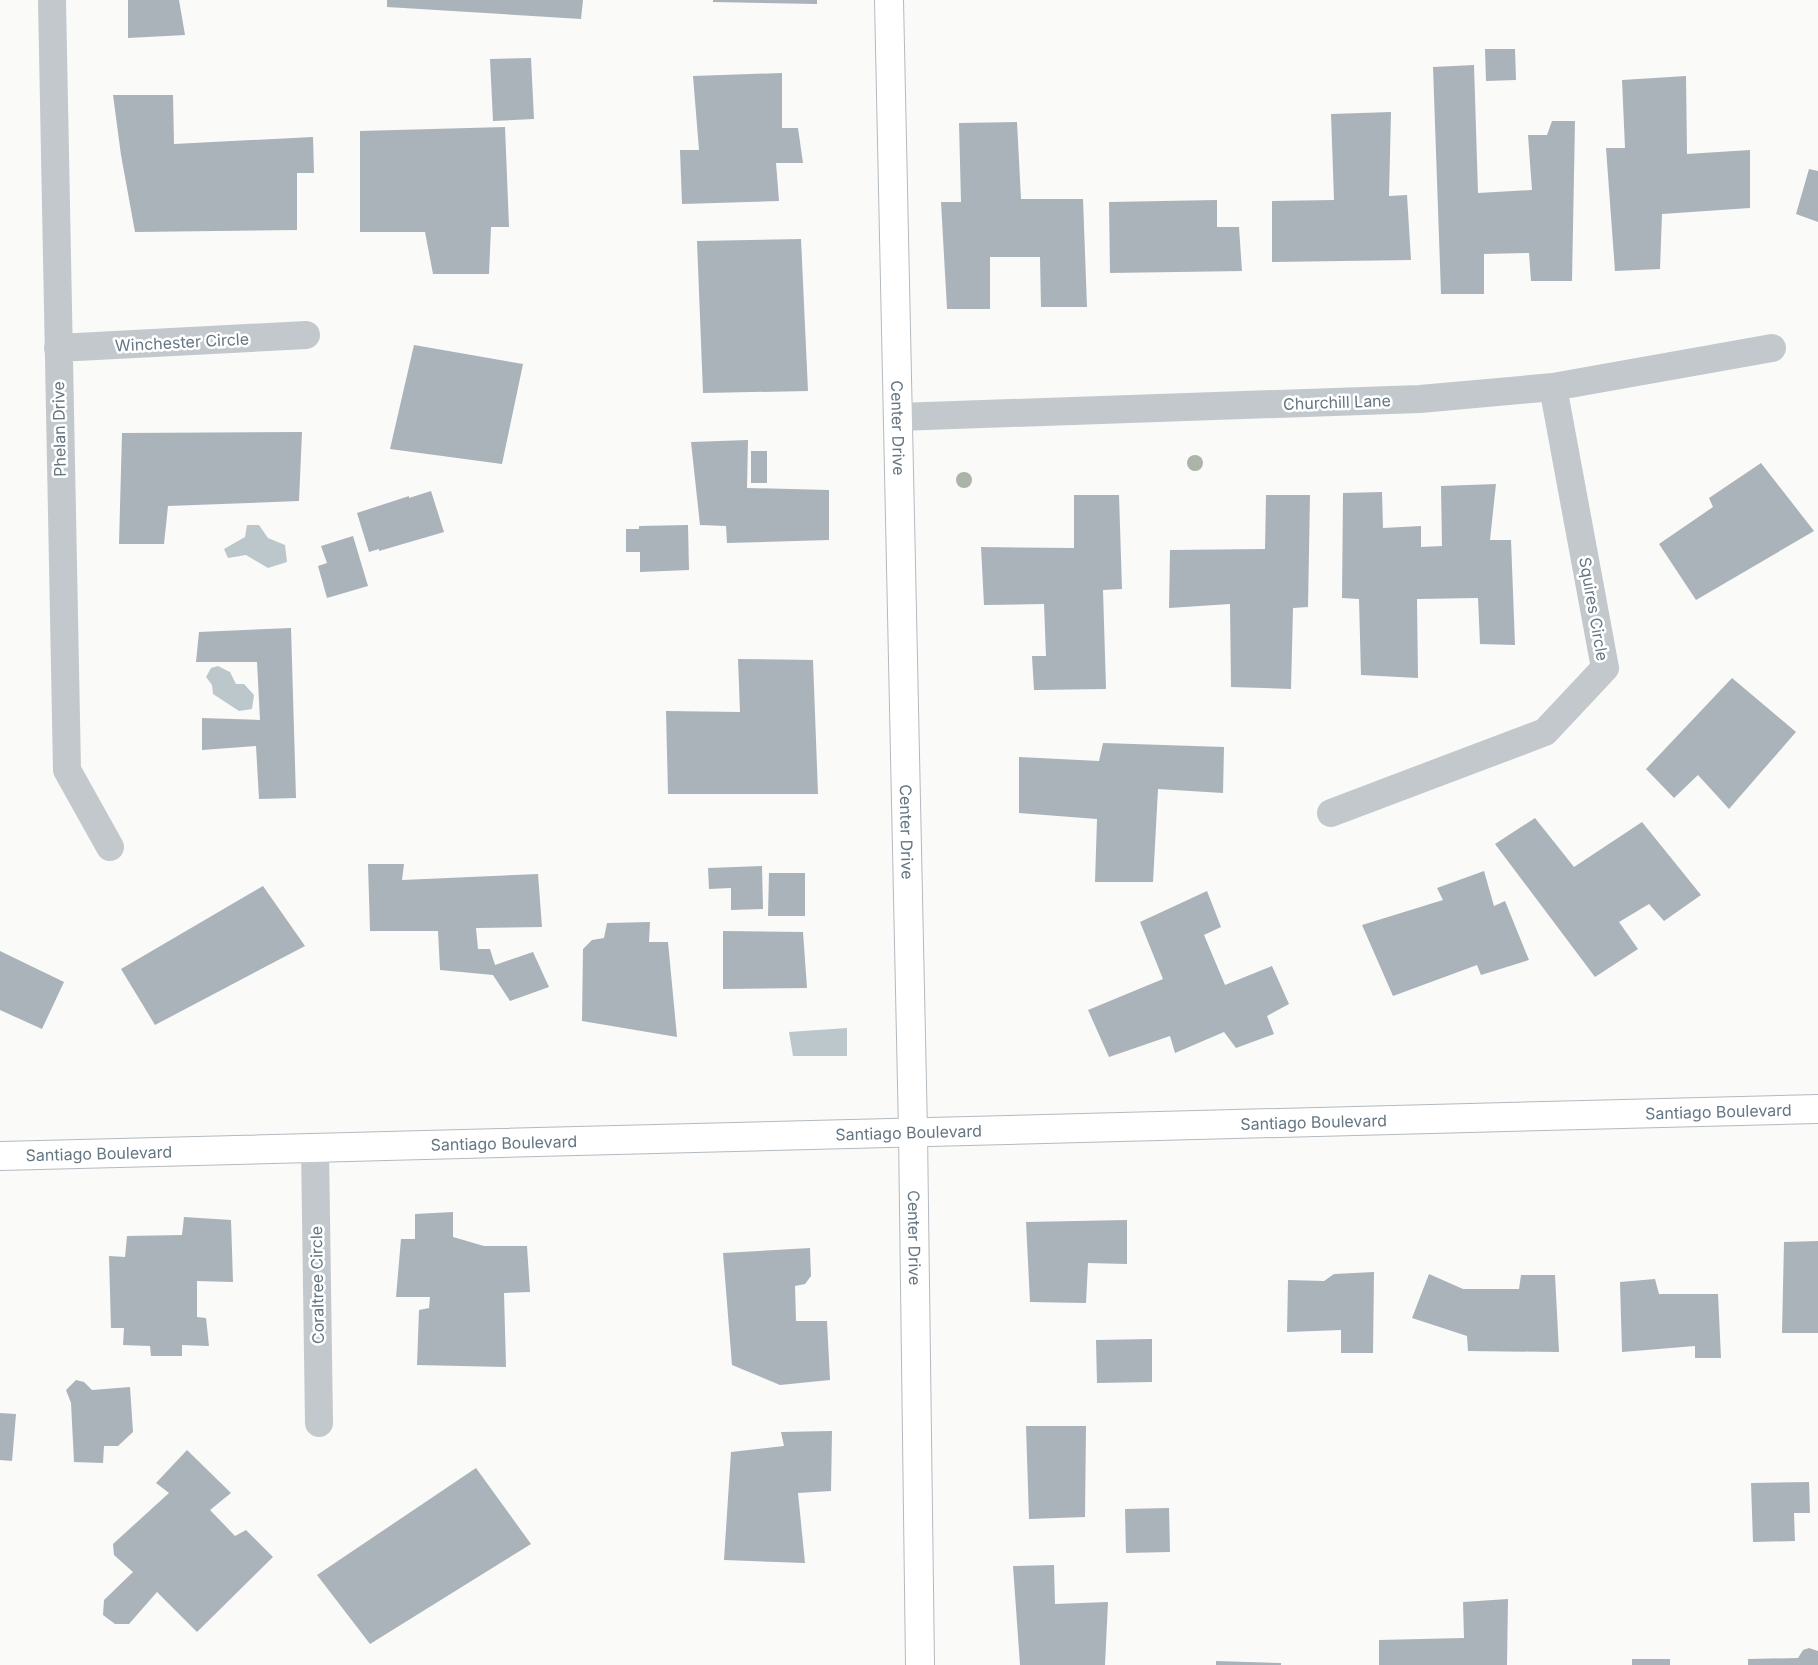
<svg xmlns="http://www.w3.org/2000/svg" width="1818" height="1665" viewBox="0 0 1818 1665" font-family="Inter,sans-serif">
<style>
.water{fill:#bbc7cb}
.building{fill:#aab3b9}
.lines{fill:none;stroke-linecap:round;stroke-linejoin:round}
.secondary-casing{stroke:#b3babf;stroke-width:30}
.street{stroke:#c3c8cc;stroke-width:28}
.secondary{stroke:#fff;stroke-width:28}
.tree{fill:#aab4a7}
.labels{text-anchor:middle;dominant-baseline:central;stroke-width:5;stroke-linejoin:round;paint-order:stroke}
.street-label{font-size:16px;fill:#657683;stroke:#fff}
</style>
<rect width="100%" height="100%" fill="#fafaf8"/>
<!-- water -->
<path class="water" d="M247,525h12l9,13 17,7 2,17 -19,6 -22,-13 -18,3 -4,-9 21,-12z
M218,666l12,6 6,12h8l10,11 -2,14 -13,2 -26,-17 -1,-9 -6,-8 5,-9z
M847,1028v28h-54l-4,-24z"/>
<!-- building -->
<path class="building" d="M128,0h51l6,35 -57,3z
M387,0h196l-2,19 -194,-12z
M713,0h104v4l-104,-2z
M1485,49h30l1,31 -30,1z
M531,58l3,61 -41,2 -3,-62z
M1474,65l4,128 54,-3 -4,-55h19l5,-14h23l-3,160h-41l-2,-28 -45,1v40h-43l-8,-227z
M782,73v55h16l5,35h-27l3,38 -97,3 -2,-54h19l-6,-74z
M1686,76l1,78 63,-4v58l-88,6 -2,55 -45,2 -9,-123h19l-3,-68z
M113,95h60l1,49 139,-7 1,36h-17v57l-162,2 -14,-77z
M1391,112l-2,84 18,-1 4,65 -139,2v-61l62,-1 -3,-86z
M1017,122l4,77h62l4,108h-46l-1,-50h-50v52h-43l-6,-107h20l-2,-79z
M505,127l4,100h-18l-2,47h-56l-8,-42h-65v-101z
M1809,169l9,2v51l-22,-8z
M1217,200v27h22l3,44 -132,2 -1,-71z
M801,239l7,152 -105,2 -6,-152z
M414,345l109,19 -21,100 -112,-15z
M302,432l-3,69 -131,5 -4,38h-45l3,-111z
M748,440l-1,48 82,2v50l-102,3 -1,-17 -26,-1 -9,-83z
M751,451h16v32h-16z
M1761,463l53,68 -118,69 -37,-56 54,-37 -4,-9z
M1496,484l-6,56h21l4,105 -35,-1 -2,-46 -61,1 1,79 -57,-3 -2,-76 -17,-1 1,-105 39,-1 1,36 38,-2v21l21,-1 -1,-60z
M431,491l13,41 -65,19v-2l-10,3 -12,-39 52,-17v2z
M1074,495h45l3,94 -19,1 3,99 -72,1 -2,-34h14l-2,-52 -60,1 -3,-58 93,1z
M1266,495h44l-2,112 -15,1 -2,81 -60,-2 -1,-83 -61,4 1,-58 95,-1z
M688,525l1,45 -49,2v-20h-14v-23h13v-3z
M353,536l15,50 -41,12 -9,-32 9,-3 -6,-17z
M291,628l5,170 -37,1 -3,-53 -54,4v-32l58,2 -3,-58h-61l3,-30z
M738,659l75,1 5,134h-150l-2,-83 74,1z
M1732,678l64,54 -67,77 -31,-34 -24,23 -28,-29z
M1103,743l121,4 -1,46 -65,-4 -5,93h-58l2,-63 -78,-6v-56l80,4z
M1535,818l39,49 68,-45 59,73 -37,26 -15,-17 -30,18 19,27 -43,28 -100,-133z
M368,864h36l-2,16 136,-6 4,53 -66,1 2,21h12l5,16 38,-13 16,35 -39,14 -17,-26 -53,-5 -2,-39h-68z
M762,866l1,43 -32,1v-22l-22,1 -1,-21z
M1484,871l10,35 11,-5 24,59 -48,15 -4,-10 -84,31 -31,-71 81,-25 -6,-12z
M769,873h36v43h-37z
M263,886l42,60 -150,79 -34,-56z
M1207,891l14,36 -17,8 21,50 47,-19 17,38 -22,12 7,18 -38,14 -12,-16 -49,21 -5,-17 -61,21 -21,-47 75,-31 -23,-57z
M650,922l-1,20h19l9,95 -95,-16 1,-72 9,-9 12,-2 3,-15z
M723,931l80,1 4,56 -84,1z
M0,951l64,31 -22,47 -42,-19z
M453,1212v25l31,9h43l3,46 -26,1 2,74 -89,-2 2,-55 10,-2 1,-11h-34l5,-58h14v-25z
M184,1217l47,3 2,62 -36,-1v36l9,1 3,28 -27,-1v11h-31l-1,-10 -27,-1 1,-17h-13l-2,-72 16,1 2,-21 55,-1z
M1127,1220v44l-39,-1 -2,40 -56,-1 -4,-80z
M1818,1241v92h-36l2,-91z
M810,1248l1,28 -6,8 -10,2 1,35h31l3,59 -50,5 -48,-20 -9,-112z
M1374,1272l-1,81h-32v-23l-54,2 1,-52 36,1 10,-7z
M1429,1274l34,15h56l2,-14h34l4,77 -91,-1 -1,-15 -55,-18z
M1655,1279l4,15h59l3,64h-26v-12l-73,6 -2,-70z
M1152,1339v43l-55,1 -1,-43z
M76,1380l8,2 8,8 38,-3 3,45 -15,14h-14l-1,17 -29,-1 -3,-59 -5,-13z
M0,1413l16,1 -4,47 -12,-1z
M1026,1426h60l-1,91 -56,2z
M832,1431l-1,60 -33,2 7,70 -81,-3 7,-108 53,-6 -3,-14z
M187,1450l44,43 -21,17 25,26 11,-6 27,27 -76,75 -40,-40 -28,32h-14l-12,-9 1,-15 29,-28 -19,-17 -1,-11 56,-51 -13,-10z
M476,1468l55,76 -161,100 -53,-69z
M1809,1482l1,31h-16l1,28 -42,1 -2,-59z
M1169,1508l1,44 -44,1 -1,-44z
M1054,1565l1,39 53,-2 -3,63h-85l-7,-99z
M1508,1599l-1,66h-128v-25l85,-2 -1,-36z
M1809,1648l9,3v14h-70v-6l50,-1 5,-8z
M1632,1659h38v6h-38z
M1216,1661l65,2v2h-65z"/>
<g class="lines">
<defs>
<g id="secondary">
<path id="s1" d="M889,0l24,1132 7,533"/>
<path id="s2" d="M0,1156l1818,-47"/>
</g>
</defs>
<!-- secondary casing -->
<use href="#secondary" class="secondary-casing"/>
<!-- street -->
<path class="street" d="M52,0l15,770 43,77
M58,348l248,-13
M898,417l522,-18 133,-12 219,-39
M1331,813l214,-81 60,-64 -52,-281
M315,1148l4,275"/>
<!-- secondary -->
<use href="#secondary" class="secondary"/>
</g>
<!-- trees -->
<g class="tree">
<circle cx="1195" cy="463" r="8"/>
<circle cx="964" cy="480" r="8"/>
</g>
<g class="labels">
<!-- street labels -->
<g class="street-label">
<text transform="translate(182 342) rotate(-3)">Winchester Circle</text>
<text transform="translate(1337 402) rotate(-2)">Churchill Lane</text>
<text stroke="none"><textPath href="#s1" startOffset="428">Center Drive</textPath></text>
<text transform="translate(59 429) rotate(-91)">Phelan Drive</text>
<text transform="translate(1594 609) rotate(80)">Squires Circle</text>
<text stroke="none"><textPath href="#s1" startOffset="832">Center Drive</textPath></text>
<text stroke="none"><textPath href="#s2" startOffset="1719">Santiago Boulevard</textPath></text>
<text stroke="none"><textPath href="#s2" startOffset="1314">Santiago Boulevard</textPath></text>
<text stroke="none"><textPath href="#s2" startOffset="909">Santiago Boulevard</textPath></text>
<text stroke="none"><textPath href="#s2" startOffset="504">Santiago Boulevard</textPath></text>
<text stroke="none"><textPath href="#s2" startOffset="99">Santiago Boulevard</textPath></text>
<text stroke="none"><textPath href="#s1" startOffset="1238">Center Drive</textPath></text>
<text transform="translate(317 1285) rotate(-91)">Coraltree Circle</text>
</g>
</g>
</svg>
